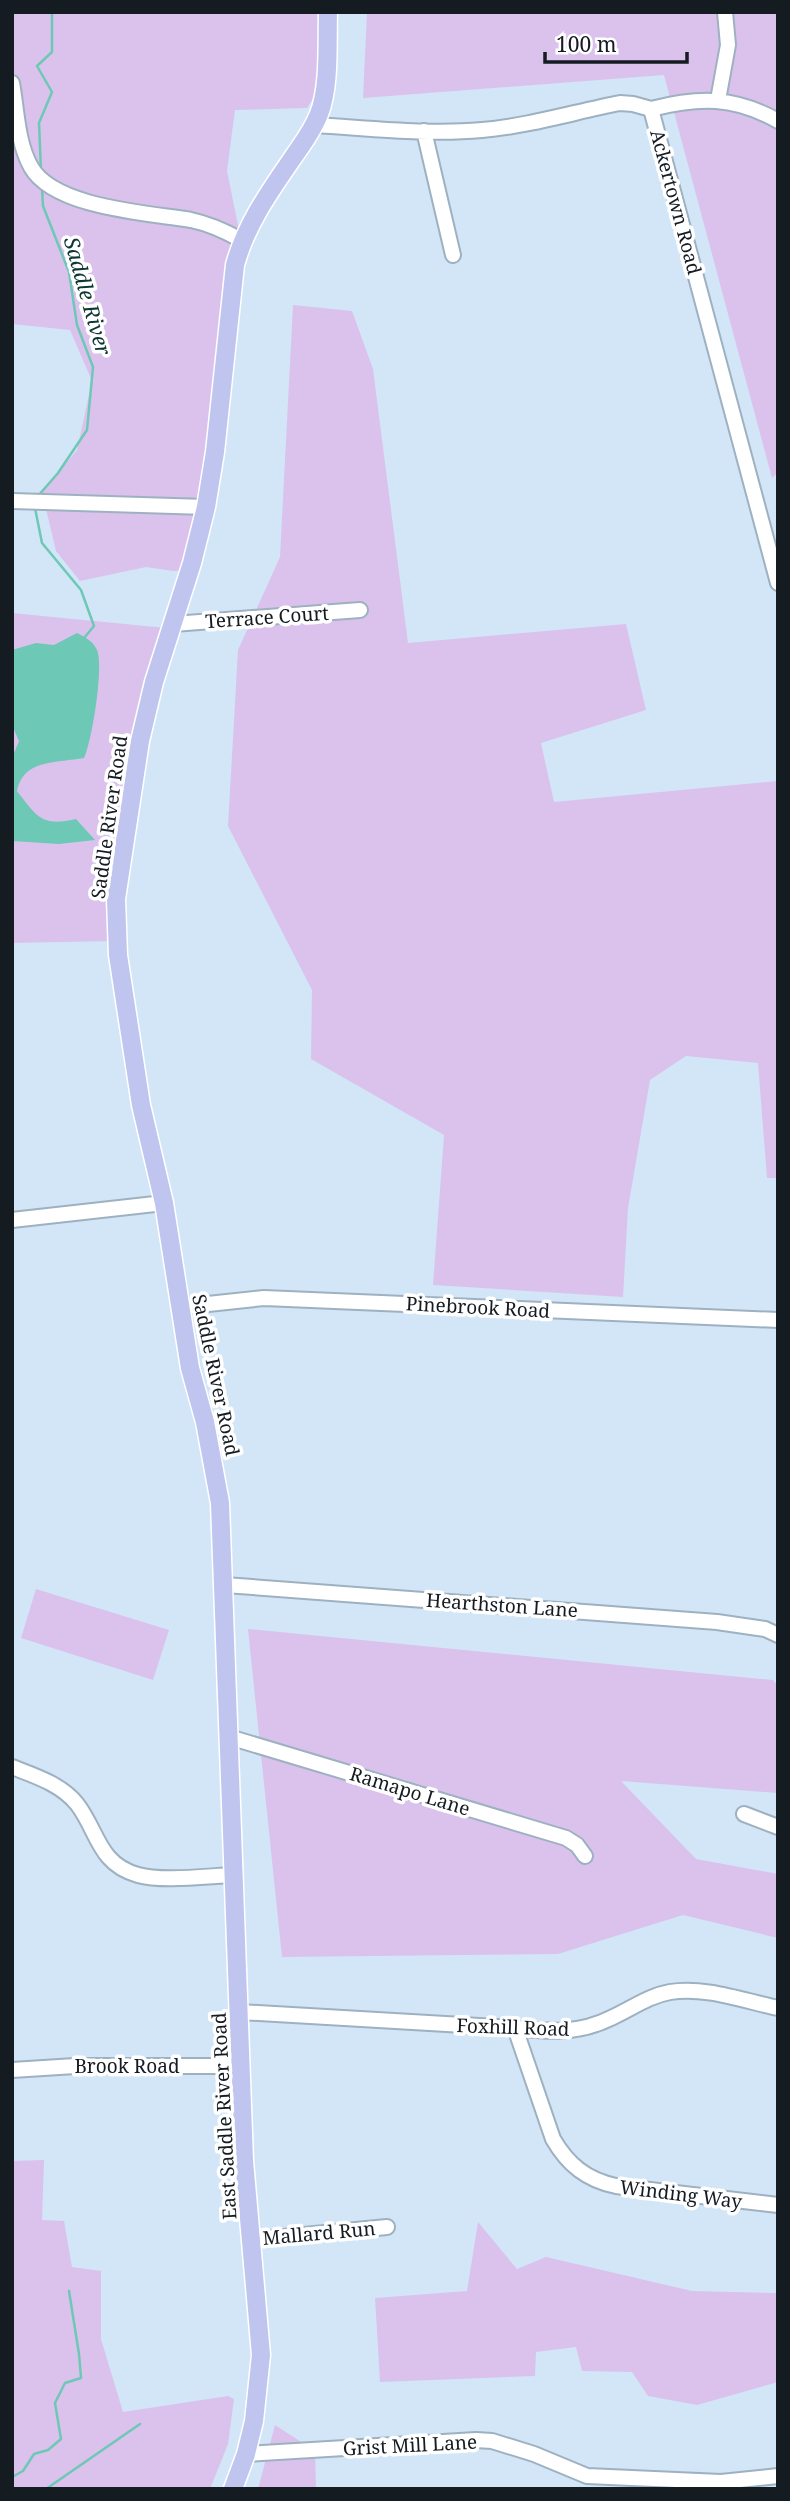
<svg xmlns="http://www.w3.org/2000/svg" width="790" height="2501" viewBox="0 0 790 2501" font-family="'Noto Serif',serif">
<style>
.green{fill:#dac2ed}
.water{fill:#6ec8b6}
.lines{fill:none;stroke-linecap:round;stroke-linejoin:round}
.stream{stroke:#6ec8b6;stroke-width:2.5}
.minor-casing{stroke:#9eb1c1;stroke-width:18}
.major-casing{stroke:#fff;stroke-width:21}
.minor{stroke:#fff;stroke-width:14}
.major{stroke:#bfc5ee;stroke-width:18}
.labels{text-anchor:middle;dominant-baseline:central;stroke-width:7;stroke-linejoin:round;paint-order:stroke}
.street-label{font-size:19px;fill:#141b21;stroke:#fff}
.water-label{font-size:21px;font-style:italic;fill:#0c3730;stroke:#fff}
</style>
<rect width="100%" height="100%" fill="#d2e6f7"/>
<!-- green -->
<path class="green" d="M12,12h314v66l-19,30 -72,2 -8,61 14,69 -50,330 -18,1 -27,-4 -66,14 -24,-30 -14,-59 35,-42 15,-69 -22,-51 -58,-6z
M367,12h411v460l-6,6 -108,-403 -301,23z
M293,305l59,6 21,58 35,274 218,-19 20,86 -105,33 13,59 224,-21v397h-11l-9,-115 -72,-7 -36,24 -22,128 -5,89 -190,-12 11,-150 -133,-76 1,-69 -84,-164 10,-176 42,-93z
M12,613l154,15 -52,313 -102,2z
M36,1589l133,41 -16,50 -132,-42z
M248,1629l525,51 5,6v107l-157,-12 75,78 82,15v64l-95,-23 -125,39 -276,3z
M44,2160l-2,60 22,1 8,46 29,4v68l22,73 105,-16 6,3 -6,45 -18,45h-198v-328z
M478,2222l39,47 29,-12 146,34 86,2v89l-81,23 -49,-9 -16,-24 -50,-1 -6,-24 -40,5 -1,24 -155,6 -5,-84 92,-7z
M275,2425l40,26 1,38h-58z"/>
<!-- water -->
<path class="water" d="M77,633c9,5 15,7 20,17 7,16 -5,91 -13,108 -27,5 -61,1 -67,33 20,26 25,36 59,28l19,21 -36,4 -47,-3v-83l7,-17 -7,-16v-75l24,-7 18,2z"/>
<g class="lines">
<!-- stream -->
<path class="stream" d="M41,171l-2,-48 13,-31 -15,-26 15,-14v-40
M38,496l20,-23 29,-43 6,-63 -16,-42 -8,-53 -26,-66 -1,-18
M35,508l7,35 39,47 13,36 -10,12
M12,2477l11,-6 11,-17 14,-4 13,-11 -6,-36 10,-20 16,-5 -2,-24 -10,-63
M46,2489l94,-65"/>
<defs>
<path id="minor" d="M12,83c5,27 5,59 19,84 23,41 118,46 160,53 19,4 34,11 50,20
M718,100l10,-55 -3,-33
M651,109c48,-12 83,-13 127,12
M314,125c55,3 113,10 168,5 47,-4 92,-18 138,-27l13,1 18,5 127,474
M424,131l29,124
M12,501l194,6
M173,624l187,-14
M12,1220l152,-17
M180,1307l84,-9 514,22
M225,1585l492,37 48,7 13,6
M229,1737l337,101 11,7 8,11
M12,1767c23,9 49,17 65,37 21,27 21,60 61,71 24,7 70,1 97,0
M744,1814l34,13
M240,2012l275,16c34,4 64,6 96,-10 20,-9 37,-22 59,-26 35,-6 74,9 108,16
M515,2028l38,111c15,26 34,41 63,47l162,19
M12,2070l63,-4h166
M251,2240l136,-13
M246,2454l230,-14 16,1 42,13 53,22 134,6 57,-6"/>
<path id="major" d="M233,2489l13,-35 8,-33 7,-66 -17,-194 -24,-658 -15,-81 -15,-54 -26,-165 -23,-98 -23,-150 -2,-56 24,-158 14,-59 38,-119 14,-56 9,-55 20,-187c11,-41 35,-74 59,-109 9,-13 19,-26 25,-42 11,-28 8,-71 9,-102"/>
</defs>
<!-- minor casing -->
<use href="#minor" class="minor-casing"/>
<!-- major casing -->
<use href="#major" class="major-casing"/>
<!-- minor -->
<use href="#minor" class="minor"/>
<!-- major -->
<use href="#major" class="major"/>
</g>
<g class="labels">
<!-- street labels -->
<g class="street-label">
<text transform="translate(676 202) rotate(75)">Ackertown Road</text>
<text transform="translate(267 617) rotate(-4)">Terrace Court</text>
<text transform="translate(109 817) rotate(-82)">Saddle River Road</text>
<text transform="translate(478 1307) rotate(3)">Pinebrook Road</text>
<text transform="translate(216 1375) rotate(78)">Saddle River Road</text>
<text transform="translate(502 1605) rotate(4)">Hearthston Lane</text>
<text transform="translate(410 1791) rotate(17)">Ramapo Lane</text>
<text transform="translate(513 2027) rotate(2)">Foxhill Road</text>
<text x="127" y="2066">Brook Road</text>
<text transform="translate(224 2116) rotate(-93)">East Saddle River Road</text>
<text transform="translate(681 2194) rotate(7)">Winding Way</text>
<text transform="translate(319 2233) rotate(-5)">Mallard Run</text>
<text transform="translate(410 2445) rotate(-3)">Grist Mill Lane</text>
</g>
<!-- water labels -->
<g class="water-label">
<text transform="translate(88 296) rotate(74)">Saddle River</text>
</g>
</g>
<!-- border -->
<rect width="790" height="2501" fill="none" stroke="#141b21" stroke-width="28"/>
<!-- scale -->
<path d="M545 52v10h142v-10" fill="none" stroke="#141b21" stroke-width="3.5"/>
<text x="556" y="52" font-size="21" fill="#141b21" stroke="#ffffff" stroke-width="5" paint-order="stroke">100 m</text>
</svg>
